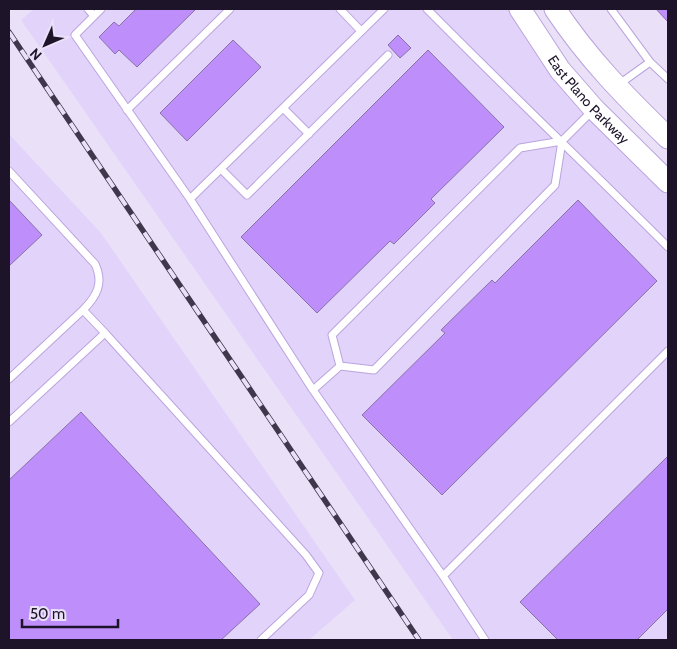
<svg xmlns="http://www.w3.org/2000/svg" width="677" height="649" font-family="Cabin,sans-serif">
	<rect width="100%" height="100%" fill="#eae1f9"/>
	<path fill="#e2d3fb" d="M 34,9 L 510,9 L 618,143 L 668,193 L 668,640 L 453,640 L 21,20 Z
		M 9,134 L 101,233 L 355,600 L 309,640 L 9,640 Z"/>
	<path fill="#be8efa" stroke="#8972a9" d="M 136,9 L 196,9 L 137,67 L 119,50 L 115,54 L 99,37 L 114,22 L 119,26 Z
		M 656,9 L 668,9 L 668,22 Z
		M 398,35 L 411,48 L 400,58 L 388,45 Z
		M 233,40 L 261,67 L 187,141 L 160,113 Z
		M 428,50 L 504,127 L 431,199 L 435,203 L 394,244 L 390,241 L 317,313 L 241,237 Z
		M 9,200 L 42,235 L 9,266 Z
		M 578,200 L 657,281 L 442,495 L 362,415 L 445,333 L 441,330 L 492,280 L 495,283 Z
		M 81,412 L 260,604 L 221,640 L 9,640 L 9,480 Z
		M 668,456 L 668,609 L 637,640 L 558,640 L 520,602 Z"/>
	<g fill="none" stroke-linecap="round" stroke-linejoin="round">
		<g stroke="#bba4dd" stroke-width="9">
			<path id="service" d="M 88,9 L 94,16
				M 101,9 L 75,35 L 190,199
				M 340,9 L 361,31
				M 384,9 L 190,199 L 313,390 L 443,576
				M 427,9 C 506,89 588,167 668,247
				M 611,9 L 650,62 L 668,79
				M 618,85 L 650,62
				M 283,108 L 309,134
				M 127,110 L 230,9
				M 221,169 L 247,195 L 388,55
				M 9,171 L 95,264 C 104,283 97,296 83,310 L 105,333
				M 340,366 L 374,370 L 555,185 L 562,141
				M 9,379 L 83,310
				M 313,390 L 340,366 L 332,335 L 520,148 L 562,141 L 592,111
				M 9,422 L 105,333 L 306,555 L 319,573 L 309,595 L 261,640
				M 485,640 L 443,576 L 668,351"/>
		</g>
		<g stroke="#bba4dd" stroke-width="23">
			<g id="primary">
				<path id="s1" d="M 520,9 L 560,70 L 594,109 L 668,182"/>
				<path d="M 555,9 C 589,60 625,96 668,138"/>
			</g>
		</g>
		<use href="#service" stroke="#fff" stroke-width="7"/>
		<use href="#primary" stroke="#fff" stroke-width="21"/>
		<g stroke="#40374c" stroke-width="5.5">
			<path id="rail" d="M 9,32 L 419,640"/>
		</g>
		<use href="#rail" stroke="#eae1f9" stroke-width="4" stroke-dasharray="11" stroke-linecap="butt"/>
	</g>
	<g text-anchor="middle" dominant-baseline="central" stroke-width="4" stroke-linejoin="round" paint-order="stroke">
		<g font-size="14" fill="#1d1429" stroke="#eae1f9">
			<text stroke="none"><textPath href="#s1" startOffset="114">East Plano Parkway</textPath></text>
		</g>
	</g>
	<rect width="677" height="649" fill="none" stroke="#1d1429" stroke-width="20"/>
	<g transform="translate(45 45) rotate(225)" stroke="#eae1f9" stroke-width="4" paint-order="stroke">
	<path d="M0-4L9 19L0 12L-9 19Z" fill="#1d1429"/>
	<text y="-8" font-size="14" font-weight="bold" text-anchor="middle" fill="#1d1429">N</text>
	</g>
	<path d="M22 619v8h96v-8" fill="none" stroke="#1d1429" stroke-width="2.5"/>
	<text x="30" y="619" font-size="15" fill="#1d1429" stroke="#eae1f9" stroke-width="4" paint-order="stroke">50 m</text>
</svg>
